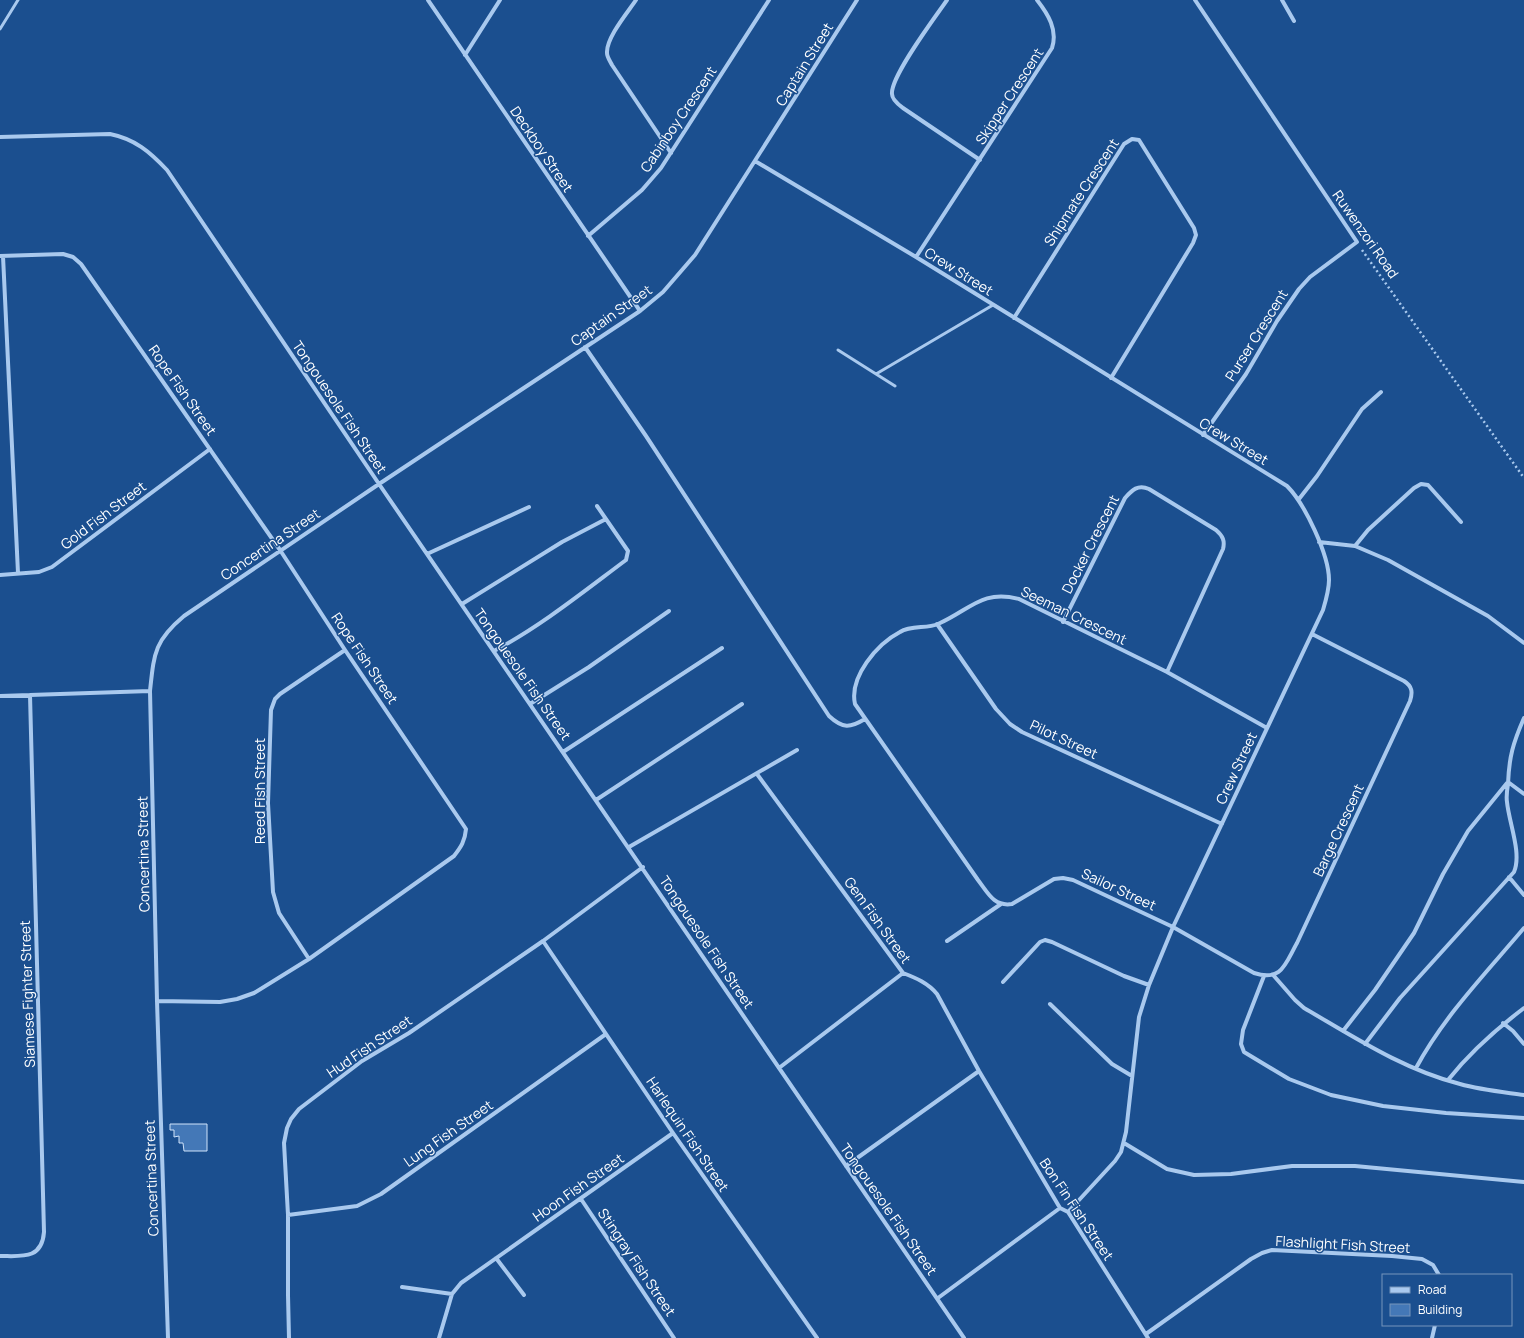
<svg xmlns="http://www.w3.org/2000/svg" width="1524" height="1338" font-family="Manrope,sans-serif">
	<rect width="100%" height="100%" fill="#1b4f8f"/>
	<path fill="#4478b7" stroke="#cfe3fa" d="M 170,1124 L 207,1124 L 207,1151 L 184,1151 L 183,1143 L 179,1143 L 179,1136 L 174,1137 L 174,1130 L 170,1130 Z"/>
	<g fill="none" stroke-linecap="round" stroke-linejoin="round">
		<path stroke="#a9c9ee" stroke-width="2.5" stroke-dasharray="2 3" stroke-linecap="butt" d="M 1362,250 L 1524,478"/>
		<path stroke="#a9c9ee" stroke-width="3" d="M 0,29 L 18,0
			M 838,350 L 876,374 L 993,305
			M 876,374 L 895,386"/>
		<path stroke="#a9c9ee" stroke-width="4" d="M 428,0 L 640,311
			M 636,0 C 628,12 606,38 607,53 C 607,57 610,61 612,65 L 671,153
			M 947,0 C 936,16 890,77 892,94 C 892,100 899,105 903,108 L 980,160
			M 1195,0 L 1357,242 L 1310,277 L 1299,289 L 1277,321 L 1246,374 L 1203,435
			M 1282,0 L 1294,21
			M 465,55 L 500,0
			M 0,137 L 110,134 C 135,139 150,152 167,170 L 379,484 L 964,1338
			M 755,161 L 916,257 L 1287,486 C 1305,504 1329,555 1329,580 C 1329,590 1326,600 1323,610 L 1173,927 L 1149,985 L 1139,1017 L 1126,1132 L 1121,1152 L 1115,1161 L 1068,1212
			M 588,236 L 642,190 L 661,168 L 769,0
			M 0,256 L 63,254 L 73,257 L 81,264 L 280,550 L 345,650 L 466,829 C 465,841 461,847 454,856 L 309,959 L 254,993 L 237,999 L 220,1002 L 157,1001
			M 3,256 L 18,573
			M 916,257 L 1052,48 C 1058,30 1048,14 1037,0
			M 1014,318 L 1124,144 L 1132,139 L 1139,140 L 1194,228 L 1196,235 L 1193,243 L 1111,378
			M 585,347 L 646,436 L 829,716 C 843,729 850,728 865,719
			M 1299,499 L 1317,476 L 1362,409 L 1381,392
			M 1319,542 L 1355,546 L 1388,560 L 1488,616 L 1524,643
			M 1355,546 L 1368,530 L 1414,488 L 1421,484 L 1428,485 L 1461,522
			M 427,554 L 529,507
			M 0,575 L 39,572 L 52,567 L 210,449
			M 462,604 L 562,542 L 606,519
			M 1063,622 L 1125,498 C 1132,490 1138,484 1149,489 L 1216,530 C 1223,536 1225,541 1223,549 L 1167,672
			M 937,624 L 996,709 L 1010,724 L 1022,732 L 1222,824
			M 494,651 C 541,626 583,592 626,560 L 628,551 L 597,506
			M 0,696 L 150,691
			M 530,704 L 589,667 L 669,611
			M 1267,728 L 1167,672 L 1019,599 C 982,589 970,610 938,624 C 927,629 911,625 900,632 C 877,644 849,677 855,704 L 978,880 C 988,893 994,907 1012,904 L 1054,879 L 1063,878 L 1073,880 L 1173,927 L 1254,973 C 1282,982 1285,964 1297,943 L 1410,701 C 1413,692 1412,686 1404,681 L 1312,634
			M 563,752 L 722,648
			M 757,774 L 903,973 L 779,1068
			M 1508,782 L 1524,794
			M 596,800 L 742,704
			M 629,847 L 797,750
			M 1509,877 L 1524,895
			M 543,941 L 673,1133 L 817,1338
			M 947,941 L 1001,904
			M 309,959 L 279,913 L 273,892 L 268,803 L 271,710 L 275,699 L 280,694 L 345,650
			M 903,973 C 916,978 928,983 937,994 L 979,1071 L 1060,1208 L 1068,1212 L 1148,1338
			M 1264,976 L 1243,1030 L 1241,1044 L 1244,1052 L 1289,1079 L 1331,1095 L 1383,1106 L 1446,1113 L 1524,1118
			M 1274,976 L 1295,1000 L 1304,1008 C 1354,1037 1404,1070 1460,1084 C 1481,1090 1503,1092 1524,1095
			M 1003,982 L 1040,942 L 1045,940 L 1052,942 L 1124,976 L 1149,985
			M 1050,1004 L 1112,1064 L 1132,1076
			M 1503,1023 L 1513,1031 L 1524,1044
			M 1343,1031 L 1375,990 L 1414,933 L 1443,874 L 1468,831 L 1507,783
			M 1365,1044 L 1400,998 L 1514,872 C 1522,853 1509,823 1507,802 C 1506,796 1507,790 1508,784 C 1509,757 1513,743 1524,718
			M 1416,1068 C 1444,1016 1486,973 1524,928
			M 1448,1080 C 1471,1051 1495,1030 1524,1008
			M 1124,1143 L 1167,1169 L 1194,1175 L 1231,1174 L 1292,1166 L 1355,1166 L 1524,1182
			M 846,1166 L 979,1071
			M 581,1199 L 674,1338
			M 288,1215 L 357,1206 L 381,1194 L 606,1034
			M 0,1256 C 21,1256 42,1260 44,1232 L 30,695
			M 496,1258 L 524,1295
			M 402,1287 L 452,1294
			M 938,1298 L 1060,1208
			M 1146,1334 L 1251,1259 L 1262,1253 L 1272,1250 L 1392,1256 L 1422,1259 L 1433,1265 L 1439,1275
			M 168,1338 L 157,1001 L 150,691 C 154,654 154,641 184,616 L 379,484 L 640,311 L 663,292 L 695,255 L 857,0
			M 289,1338 L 288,1295 L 288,1215 L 284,1143 L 287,1128 L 291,1119 L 299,1109 L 362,1061 L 409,1033 L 543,941 L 643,867
			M 439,1338 L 452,1294 L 461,1283 L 673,1133
			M 1432,1338 L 1435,1325"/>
	</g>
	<g text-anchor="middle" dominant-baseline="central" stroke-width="3" stroke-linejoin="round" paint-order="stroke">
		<g font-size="14" fill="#fff" stroke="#1b4f8f">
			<text transform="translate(804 64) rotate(-58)">Captain Street</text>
			<text transform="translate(1009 96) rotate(-57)">Skipper Crescent</text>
			<text transform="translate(678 119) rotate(-56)">Cabinboy Crescent</text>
			<text transform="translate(542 149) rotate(56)">Deckboy Street</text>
			<text transform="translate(1081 192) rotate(-57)">Shipmate Crescent</text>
			<text transform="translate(1366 234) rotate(55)">Ruwenzori Road</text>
			<text transform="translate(959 271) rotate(32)">Crew Street</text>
			<text transform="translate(611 315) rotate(-35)">Captain Street</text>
			<text transform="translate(1256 335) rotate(-58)">Purser Crescent</text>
			<text transform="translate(183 390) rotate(55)">Rope Fish Street</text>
			<text transform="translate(340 407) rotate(56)">Tongouesole Fish Street</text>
			<text transform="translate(1234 441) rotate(31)">Crew Street</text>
			<text transform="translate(103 515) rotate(-37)">Gold Fish Street</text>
			<text transform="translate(270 544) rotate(-34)">Concertina Street</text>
			<text transform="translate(1090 544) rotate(-63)">Docker Crescent</text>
			<text transform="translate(1074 615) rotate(26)">Seeman Crescent</text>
			<text transform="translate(365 658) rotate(56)">Rope Fish Street</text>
			<text transform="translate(523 674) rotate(55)">Tongouesole Fish Street</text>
			<text transform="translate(1064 739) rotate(25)">Pilot Street</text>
			<text transform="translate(1236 768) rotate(-65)">Crew Street</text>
			<text transform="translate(259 791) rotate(-90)">Reed Fish Street</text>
			<text transform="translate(1338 830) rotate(-65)">Barge Crescent</text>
			<text transform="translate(143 854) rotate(-91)">Concertina Street</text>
			<text transform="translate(1119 889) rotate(25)">Sailor Street</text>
			<text transform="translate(878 920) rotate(54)">Gem Fish Street</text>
			<text transform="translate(707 942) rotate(56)">Tongouesole Fish Street</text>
			<text transform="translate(27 994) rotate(-92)">Siamese Fighter Street</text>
			<text transform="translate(369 1046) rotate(-34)">Hud Fish Street</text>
			<text transform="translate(448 1133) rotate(-35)">Lung Fish Street</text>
			<text transform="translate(688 1134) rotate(56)">Harlequin Fish Street</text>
			<text transform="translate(151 1178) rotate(-92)">Concertina Street</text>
			<text transform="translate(578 1187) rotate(-35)">Hoon Fish Street</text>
			<text transform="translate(889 1209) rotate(55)">Tongouesole Fish Street</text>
			<text transform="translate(1077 1209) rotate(56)">Bon Fin Fish Street</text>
			<text transform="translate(1343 1244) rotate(3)">Flashlight Fish Street</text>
			<text transform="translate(637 1262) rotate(56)">Stingray Fish Street</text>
		</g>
	</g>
	<rect x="1382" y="1274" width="130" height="52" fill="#1b4f8f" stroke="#7695bc"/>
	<rect x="1390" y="1287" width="20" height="6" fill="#a9c9ee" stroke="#7695bc"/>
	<text x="1418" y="1294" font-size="12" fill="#ffffff">Road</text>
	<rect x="1390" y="1304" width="20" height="12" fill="#4478b7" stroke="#7695bc"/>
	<text x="1418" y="1314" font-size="12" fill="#ffffff">Building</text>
</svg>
